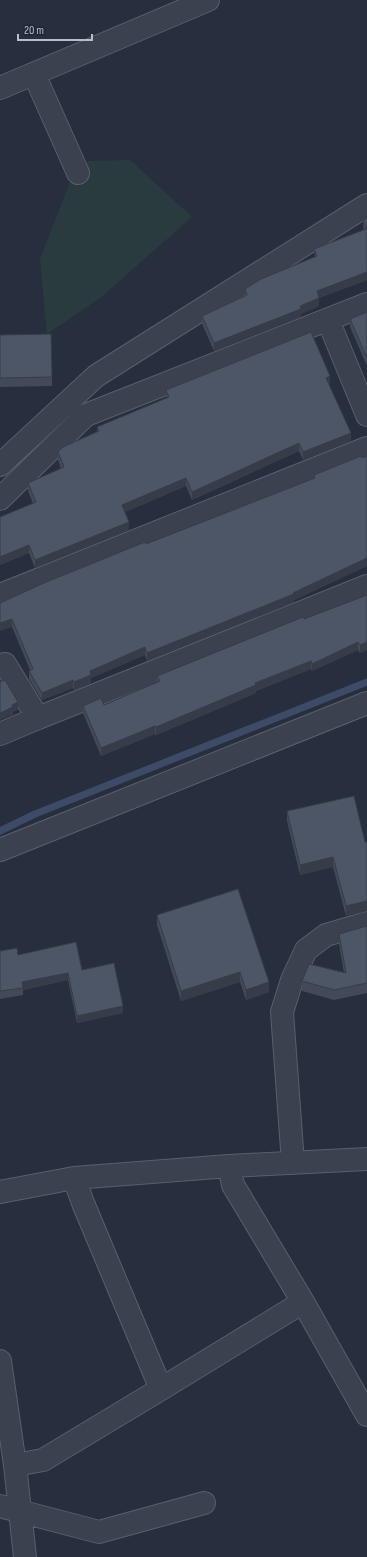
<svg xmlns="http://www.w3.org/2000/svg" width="367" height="1557" font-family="'Sofia Sans Condensed',sans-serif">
	<rect width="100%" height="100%" fill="#272f3e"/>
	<path fill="#293b3f" d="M 130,160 L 192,217 L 100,298 L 47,334 L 40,259 L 70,182 L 88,161 Z"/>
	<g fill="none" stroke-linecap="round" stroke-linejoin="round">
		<path stroke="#3e4b66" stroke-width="7" d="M 0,831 L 35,814 L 367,682"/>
		<g stroke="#595f6c" stroke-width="24">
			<path id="minor" d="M 34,74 L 78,173
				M 0,88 L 208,0
				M 328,320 L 367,415
				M 0,465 L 96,376 L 367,205
				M 0,499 L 86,415 L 367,304
				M 0,595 L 367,448
				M 5,664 L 38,718 L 367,586
				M 0,734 L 38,718
				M 0,850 L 367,703
				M 293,1163 L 282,1012 L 292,980 L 306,950 L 326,935 L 367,923
				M 0,1192 L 74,1178 L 229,1166 L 367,1159
				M 303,1302 L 367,1415
				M 0,1361 L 15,1465 L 25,1557
				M 161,1389 L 303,1302 L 233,1185 L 229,1166
				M 15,1465 L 43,1460 L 161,1389 L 83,1203 L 74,1178
				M 0,1506 L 99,1532 L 204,1503"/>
		</g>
		<use href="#minor" stroke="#3b414e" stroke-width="22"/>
	</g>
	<path fill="#424a59" d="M 367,218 L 367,280 L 319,298 L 319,306 L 301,314 L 301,317 L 214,351 L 202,324 L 202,316 L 245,296 L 245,289 L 315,257 L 314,249 L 364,230 L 363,228 L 363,220 Z
		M 367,312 L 367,366 L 350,327 L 350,319 Z
		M 0,335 L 52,377 L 52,386 L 0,387 Z
		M 330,384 L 329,385 L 351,441 L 303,460 L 299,451 L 192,500 L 186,486 L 125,512 L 129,530 L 35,568 L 29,553 L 0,565 L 0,517 L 33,504 L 28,491 L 28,483 L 61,469 L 58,460 L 58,452 L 97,432 L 97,427 L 167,398 L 166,390 Z
		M 367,456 L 367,566 L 294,600 L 294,602 L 147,661 L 145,655 L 91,678 L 91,683 L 74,690 L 73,688 L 42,700 L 29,679 L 29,671 L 30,670 L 12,627 L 0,603 L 146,544 L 314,478 L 314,475 Z
		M 367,595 L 367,650 L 360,653 L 358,650 L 312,671 L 311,669 L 256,691 L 256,693 L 156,735 L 155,734 L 101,756 L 83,713 L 83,706 L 104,705 L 157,682 L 157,676 L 304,619 Z
		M 287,811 L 365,842 L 367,842 L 367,911 L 346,916 L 333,867 L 300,875 L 287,821 Z
		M 157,915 L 269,992 L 246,1000 L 240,982 L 181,1001 L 157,925 Z
		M 367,926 L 367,993 L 334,1000 L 302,991 L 302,981 L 344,973 L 339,944 L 339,934 Z
		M 0,951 L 82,970 L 123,1013 L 77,1023 L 68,980 L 23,990 L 23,995 L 0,999 Z"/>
	<path fill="#363c48" d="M 367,272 L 367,280 L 317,299 L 317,291 Z
		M 319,298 L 319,306 L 301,314 L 301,317 L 214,351 L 214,343 Z
		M 330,376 L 330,384 L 326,386 L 326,378 Z
		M 351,433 L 351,441 L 303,460 L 303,452 Z
		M 299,443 L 299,451 L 192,500 L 192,492 Z
		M 186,478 L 186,486 L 122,513 L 122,505 Z
		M 129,522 L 129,530 L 35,568 L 35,560 Z
		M 29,545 L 29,553 L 0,565 L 0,557 Z
		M 367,558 L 367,566 L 294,600 L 294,602 L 147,661 L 147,653 L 293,593 Z
		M 12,619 L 12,627 L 0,631 L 0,623 Z
		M 358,642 L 358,650 L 312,671 L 312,664 Z
		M 367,642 L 367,650 L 360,653 L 360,645 Z
		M 145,647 L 145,655 L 91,678 L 91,683 L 74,690 L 74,682 L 90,671 Z
		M 311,661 L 311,669 L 256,691 L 256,693 L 156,735 L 156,727 L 255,683 Z
		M 73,680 L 73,688 L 42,700 L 42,693 Z
		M 18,702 L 18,710 L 13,712 L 13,715 L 0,720 L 0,713 L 12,705 Z
		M 155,726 L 155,734 L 101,756 L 101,748 Z
		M 333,857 L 333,867 L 300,875 L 300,865 Z
		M 367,901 L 367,911 L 346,916 L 346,906 Z
		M 240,972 L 240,982 L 181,1001 L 181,991 Z
		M 68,973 L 68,980 L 23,990 L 22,982 Z
		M 269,982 L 269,992 L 246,1000 L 246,990 Z
		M 123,1006 L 123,1013 L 77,1023 L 77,1016 Z"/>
	<path fill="#4d5667" stroke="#363c48" d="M 367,218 L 367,272 L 317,291 L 319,298 L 300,306 L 301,309 L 214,343 L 202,316 L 247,295 L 245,289 L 261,279 L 317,256 L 314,249 L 366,229 L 363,220 Z
		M 367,312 L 367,358 L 350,319 Z
		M 311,332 L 330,376 L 326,378 L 351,433 L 303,452 L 299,443 L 192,492 L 186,478 L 122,505 L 129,522 L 35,560 L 29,545 L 0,557 L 0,517 L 36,502 L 28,483 L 64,467 L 58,452 L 63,447 L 99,431 L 97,427 L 169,397 L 166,390 Z
		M 51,334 L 52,377 L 0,378 L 0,335 Z
		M 361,456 L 362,458 L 367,456 L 367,558 L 293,593 L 294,594 L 147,653 L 145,647 L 90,671 L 91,675 L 74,682 L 73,680 L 42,693 L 29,671 L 33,669 L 12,619 L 0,623 L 0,603 L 44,583 L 145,542 L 146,544 L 315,478 L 314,475 Z
		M 367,595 L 367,642 L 360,645 L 358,642 L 312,664 L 311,661 L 255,683 L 256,685 L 156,727 L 155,726 L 101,748 L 83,706 L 101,698 L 104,705 L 160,681 L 157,676 L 303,617 L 304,619 Z
		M 5,680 L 18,702 L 12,705 L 13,707 L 0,713 L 0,682 Z
		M 354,796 L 365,842 L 367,842 L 367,901 L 346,906 L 333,857 L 300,865 L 287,811 Z
		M 238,889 L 269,982 L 246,990 L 240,972 L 181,991 L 157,915 Z
		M 367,926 L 367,983 L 334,990 L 302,981 L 309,964 L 346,973 L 339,934 Z
		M 76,942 L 82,970 L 114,963 L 123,1006 L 77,1016 L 68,973 L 22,982 L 23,988 L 0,991 L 0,951 L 17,948 L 18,955 Z"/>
	<path d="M18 34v6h74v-6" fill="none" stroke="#b7bdc9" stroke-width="2"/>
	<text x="24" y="34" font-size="12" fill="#b7bdc9" stroke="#202634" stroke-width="3" paint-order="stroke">20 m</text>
</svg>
